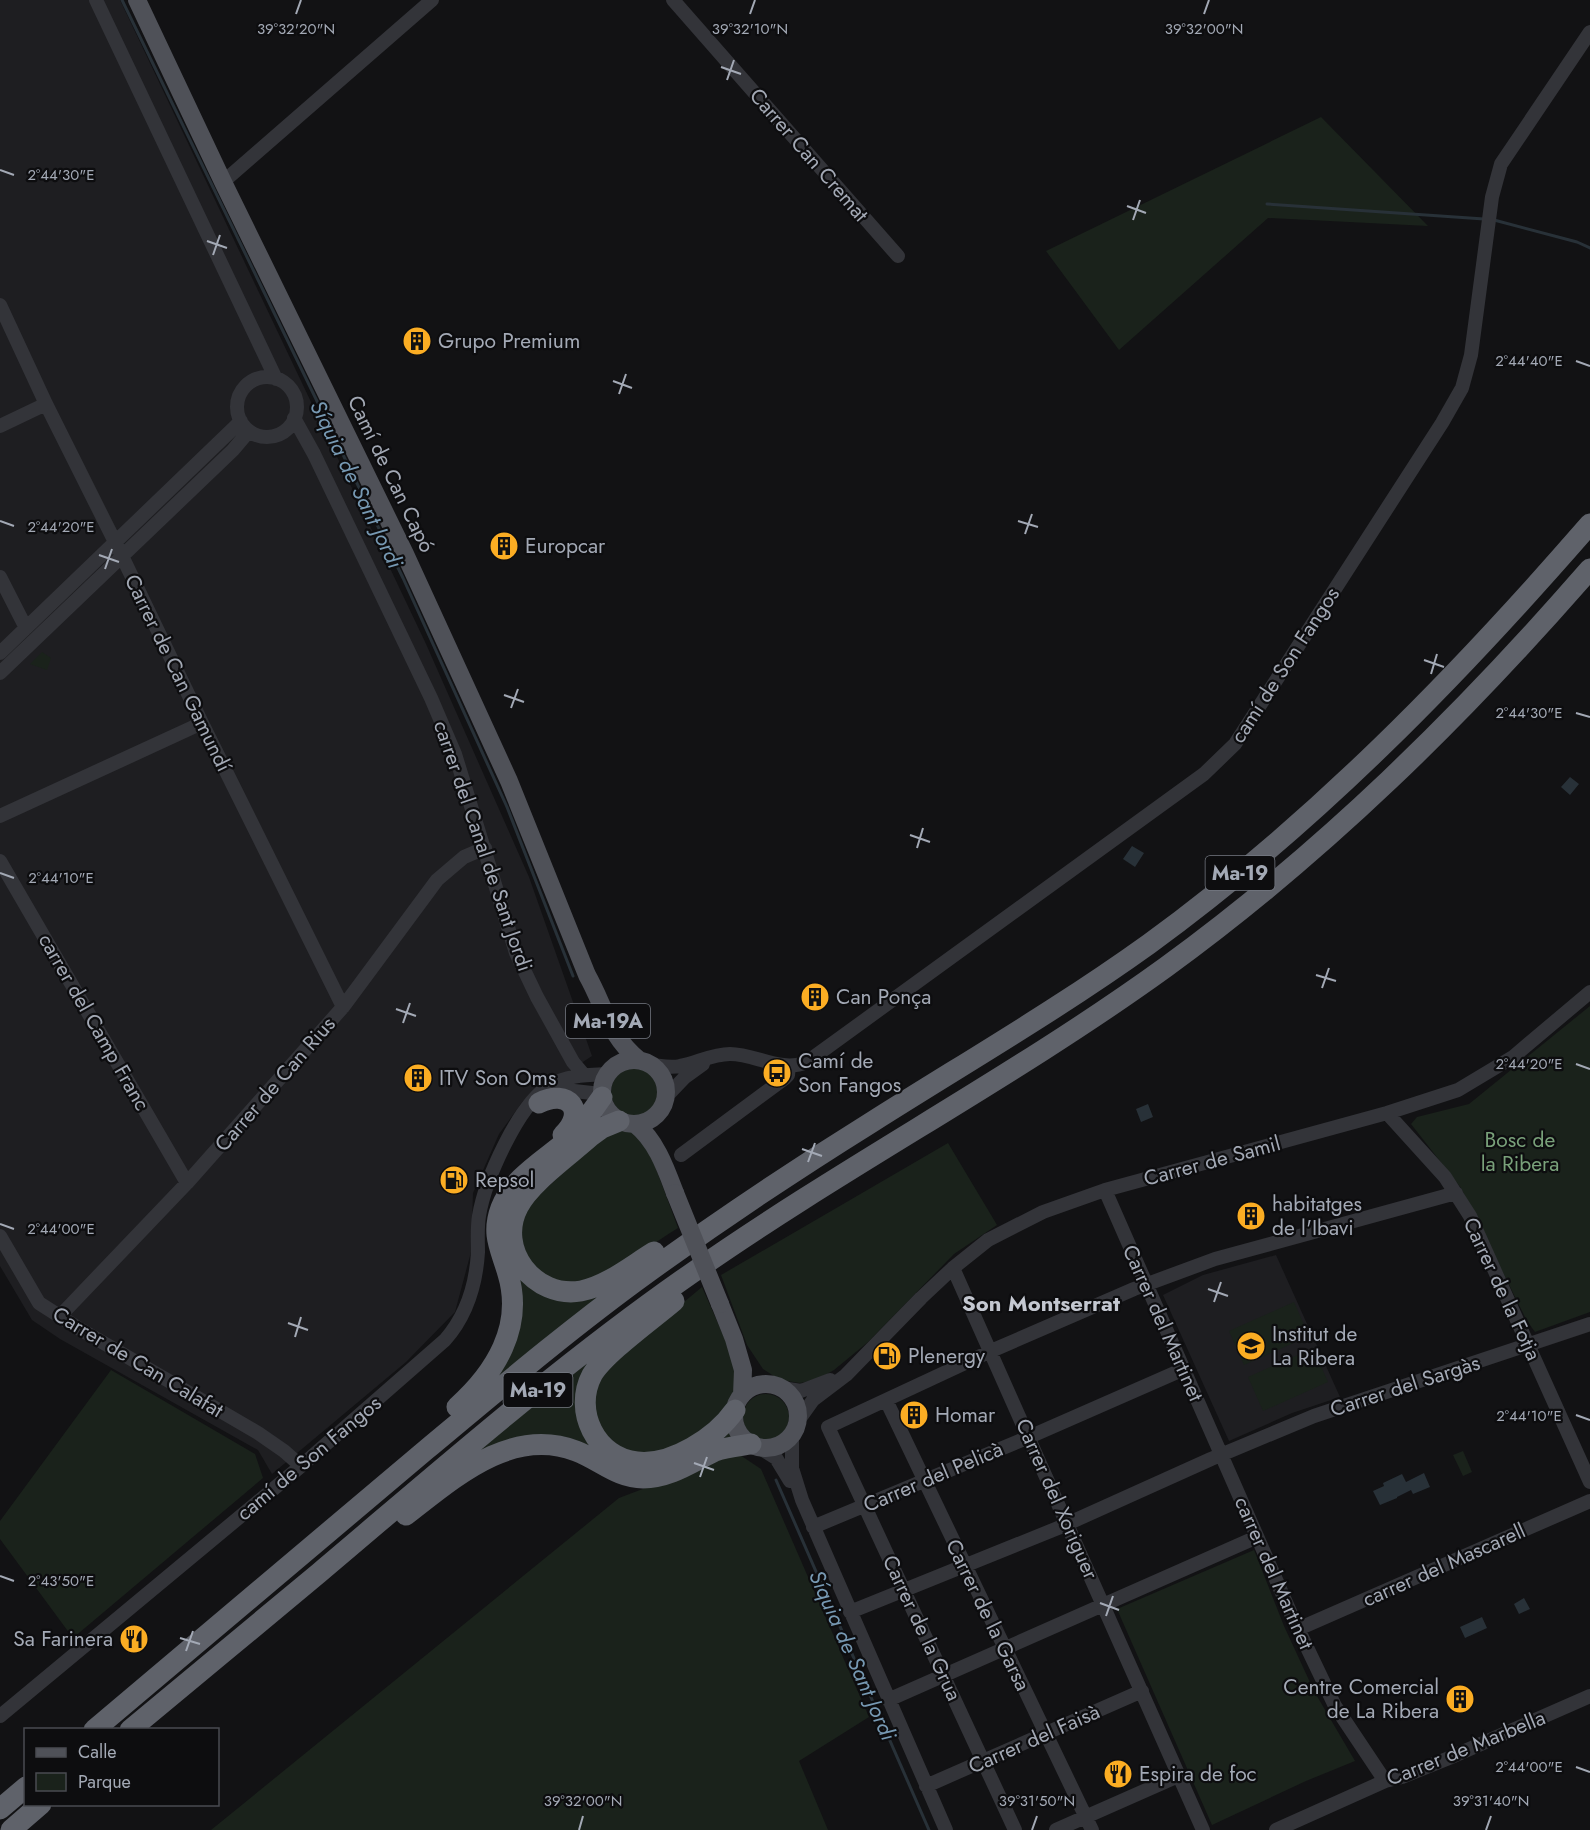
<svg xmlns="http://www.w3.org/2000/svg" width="1590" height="1830" font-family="Jost,sans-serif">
	<rect width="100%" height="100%" fill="#121214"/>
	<path fill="#1e1e21" d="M 0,0 L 120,0 L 426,644 L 529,877 L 592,1056 L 523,1101 L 499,1134 L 473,1193 L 471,1252 L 455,1312 L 406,1362 L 272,1474 L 258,1450 L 60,1339 L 32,1320 L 0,1266 Z
		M 1276,1255 L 1340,1397 L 1292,1413 L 1229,1441 L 1163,1295 L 1203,1275 Z"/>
	<path fill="#1a221b" d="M 1321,117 L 1428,226 L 1268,218 L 1119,350 L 1046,251 Z
		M 42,652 L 51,658 L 47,670 L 30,664 Z
		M 1590,1006 L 1590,1312 L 1535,1332 L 1527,1321 L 1461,1188 L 1411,1124 L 1417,1117 L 1469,1104 Z
		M611 1092a24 24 0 1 1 48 0a24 24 0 1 1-48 0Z
		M 626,1128 L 633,1130 L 647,1144 L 678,1228 C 655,1242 589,1291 563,1283 C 553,1281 543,1273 534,1269 L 519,1236 L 526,1207 L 603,1136 Z
		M 948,1143 L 997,1225 L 954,1254 L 868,1342 L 834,1370 L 816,1380 L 800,1383 L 780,1380 L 763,1369 L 747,1345 L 721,1275 Z
		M 507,1222 L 553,1295 L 636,1269 L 508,1370 L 485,1386 L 500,1366 Z
		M 702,1287 L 735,1362 L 734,1393 L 728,1406 L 710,1428 L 662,1453 L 631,1454 L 600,1432 L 592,1401 L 606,1367 Z
		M 1294,1302 L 1309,1336 L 1244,1365 L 1229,1331 Z
		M 620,1337 L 621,1340 C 609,1349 596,1359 588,1372 C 563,1414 595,1468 644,1468 C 661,1468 676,1459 692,1452 C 705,1445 721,1438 729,1426 L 735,1440 C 704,1443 681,1470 650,1471 C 624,1473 607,1459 586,1448 C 524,1415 473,1461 425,1495 L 424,1493 Z
		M 1313,1348 L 1328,1382 L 1263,1411 L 1248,1377 Z
		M 111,1370 L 255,1454 L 263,1478 L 73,1638 L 0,1539 L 0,1521 Z
		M743 1417a23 23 0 1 1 46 0a23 23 0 1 1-46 0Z
		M 1463,1451 L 1472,1472 L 1463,1476 L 1453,1455 Z
		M 737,1453 L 761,1469 L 869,1717 L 799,1761 L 828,1830 L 211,1830 L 619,1498 Z
		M 1254,1550 L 1284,1626 L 1314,1691 L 1355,1761 L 1306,1781 L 1212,1825 L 1117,1609 Z"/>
	<path fill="#283138" d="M 1570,777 L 1579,784 L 1570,795 L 1561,787 Z
		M 1132,846 L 1144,853 L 1135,867 L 1123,859 Z
		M 1148,1104 L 1153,1117 L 1141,1122 L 1136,1109 Z
		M 1424,1473 L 1430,1487 L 1413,1494 L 1411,1490 L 1397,1497 L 1397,1498 L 1380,1505 L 1373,1491 L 1384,1486 L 1383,1483 L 1402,1474 L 1406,1482 Z
		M 1524,1598 L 1530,1609 L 1519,1614 L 1514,1604 Z
		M 1482,1617 L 1487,1628 L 1465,1638 L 1460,1627 Z"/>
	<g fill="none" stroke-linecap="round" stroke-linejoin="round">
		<path stroke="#283138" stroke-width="3" d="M 122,0 L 403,578 L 507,807 L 573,976
			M 1267,204 L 1484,219
			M 1494,220 L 1577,242 L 1590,248
			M 776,1480 L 929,1830"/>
		<path stroke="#333439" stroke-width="14" d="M 96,0 L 276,379
			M 673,0 L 898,256
			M 223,182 L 432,0
			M 0,305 L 46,404 L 122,556 L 202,723 L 343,1007
			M237 407a30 30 0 1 1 60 0a30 30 0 1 1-60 0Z
			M 294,418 L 314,454 L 431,698 L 455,754 L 516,953 L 537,997 L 573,1062 L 584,1075
			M 0,426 L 46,404
			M 0,577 L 26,628
			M 0,653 L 241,421
			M 0,673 L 233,450 L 249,431
			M 0,816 L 202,723
			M 0,861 L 187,1183
			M 652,1065 C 662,1066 671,1068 680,1066 C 697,1063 712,1054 730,1054 C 756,1054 781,1073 807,1062 L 1204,774 L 1235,744 L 1442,423 L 1462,388 L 1471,355 L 1492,197 L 1501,164 L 1590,32
			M 552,1093 L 565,1090 L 601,1094
			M 665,1098 L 685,1077 L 703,1064
			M 1387,1113 L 1445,1177 L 1470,1216 L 1590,1482
			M 681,1155 L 785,1078 L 788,1075 L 789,1066
			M 1105,1190 L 1292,1616 L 1335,1706 L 1385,1781
			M 0,1236 L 39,1303 L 78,1328 L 258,1433 L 284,1451 L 301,1466
			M 953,1268 L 1203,1830
			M 59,1317 L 187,1183 L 343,1007 L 437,880 L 464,857 L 485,848
			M 782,1388 L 801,1391 L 830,1380
			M 886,1400 L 1092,1830
			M 798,1421 L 813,1400 L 846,1375 L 921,1298 L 953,1268 L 988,1240 L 1043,1212 L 1105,1190 L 1387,1113 L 1458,1090 L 1513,1057 L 1590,992
			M 792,1435 L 792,1468 L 802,1500 L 946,1830
			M 760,1448 L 776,1458 L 790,1481
			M 813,1527 L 1029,1437 L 1184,1369
			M 850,1612 L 1058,1528 L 1211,1459 L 1314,1416 L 1590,1324
			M 1298,1629 L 1590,1501
			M 888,1700 L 1257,1537
			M 0,1716 L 301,1466 L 445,1340 C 467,1315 476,1285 478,1252 C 478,1240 477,1228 479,1216 C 485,1180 518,1105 549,1086 C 567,1075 587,1075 607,1074
			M 926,1786 L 1142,1691
			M 1015,1830 L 828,1427 L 991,1351 L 1134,1289 L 1215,1259 L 1456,1193
			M 1056,1830 L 1178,1776
			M 1276,1830 L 1385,1781 L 1402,1777 L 1449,1758 L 1590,1696"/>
		<path stroke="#4f5158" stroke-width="18" d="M 137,0 L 223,182 L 405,554 L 509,781 L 587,975 C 605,1007 609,1036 639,1060
			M602 1092a32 32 0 1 1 64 0a32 32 0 1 1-64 0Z
			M 635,1124 C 656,1140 666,1169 675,1193
			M 720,1304 L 734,1339 L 743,1370 L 742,1395
			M734 1416a32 32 0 1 1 64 0a32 32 0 1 1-64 0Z"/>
		<path stroke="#5f626a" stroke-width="21" d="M 539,1103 C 568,1088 588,1111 563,1135
			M 619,1121 L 602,1128 L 591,1136 C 570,1155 530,1183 518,1207 C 496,1249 534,1299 581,1291 C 607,1286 631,1266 654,1252
			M 674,1301 C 653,1319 604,1354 592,1375 C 573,1411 596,1458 637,1462 C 672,1466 716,1437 735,1410
			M 457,1407 C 495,1373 524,1327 508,1274 C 501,1249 491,1235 501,1208 C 513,1176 547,1159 571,1137 C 583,1125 592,1111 602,1097
			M 406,1515 C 454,1478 511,1426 576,1451 C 600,1460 617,1478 643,1478 C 670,1478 692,1462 715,1451 C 727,1447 739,1446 751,1444
			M 94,1730 C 205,1636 316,1542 427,1449 C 499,1389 571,1328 647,1273 C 720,1220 795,1170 872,1122 C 965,1063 1060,1008 1149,944 C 1314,824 1456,678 1590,524
			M 130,1730 C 193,1677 256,1626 319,1573 C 441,1470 561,1364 692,1273 C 846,1165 1014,1077 1166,967 C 1324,852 1462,716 1590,569
			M 0,1809 L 26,1787
			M 11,1830 L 41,1804"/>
		<path stroke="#4f5158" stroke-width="18" d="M 675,1193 L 720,1304"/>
	</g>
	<path fill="none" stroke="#a3a9b5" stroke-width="2" d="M 296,14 L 301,0M 750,14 L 755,0M 1204,14 L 1209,0M 721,67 L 741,74M 727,80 L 734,60M 0,170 L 14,175M 1127,206 L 1146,213M 1133,220 L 1140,200M 207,241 L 227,248M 213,255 L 220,235M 1576,361 L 1590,366M 613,381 L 632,388M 619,394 L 626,374M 0,521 L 14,526M 1018,521 L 1038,527M 1025,534 L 1032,514M 99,555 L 119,562M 105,569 L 112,549M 1424,660 L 1444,667M 1431,674 L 1437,654M 504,695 L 524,702M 511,708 L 518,689M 1576,713 L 1590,717M 910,835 L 930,842M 917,848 L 923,828M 0,873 L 14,878M 1316,975 L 1336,981M 1322,988 L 1329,968M 396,1009 L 416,1016M 403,1023 L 410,1003M 1576,1064 L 1590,1069M 802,1149 L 822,1156M 808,1162 L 815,1143M 0,1224 L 14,1229M 1208,1289 L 1228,1296M 1214,1302 L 1221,1282M 288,1323 L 308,1330M 295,1337 L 301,1317M 1576,1415 L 1590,1420M 694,1463 L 714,1470M 700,1477 L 707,1457M 0,1576 L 14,1581M 1100,1603 L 1119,1610M 1106,1616 L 1113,1596M 180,1638 L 200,1644M 186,1651 L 193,1631M 1576,1767 L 1590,1772M 579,1830 L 583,1816M 1032,1830 L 1037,1816M 1486,1830 L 1491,1816"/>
	<defs>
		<g id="building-disc" transform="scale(1.5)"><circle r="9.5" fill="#fbad23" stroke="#0d0d0f"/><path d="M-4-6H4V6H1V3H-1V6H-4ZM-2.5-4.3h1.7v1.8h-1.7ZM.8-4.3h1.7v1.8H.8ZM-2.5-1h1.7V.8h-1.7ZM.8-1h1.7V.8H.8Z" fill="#111"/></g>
		<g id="bus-disc" transform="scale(1.5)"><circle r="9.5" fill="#fbad23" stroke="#0d0d0f"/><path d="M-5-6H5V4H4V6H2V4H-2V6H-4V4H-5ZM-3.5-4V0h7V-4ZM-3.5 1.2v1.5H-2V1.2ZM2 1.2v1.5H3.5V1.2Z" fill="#111"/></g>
		<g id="fuel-disc" transform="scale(1.5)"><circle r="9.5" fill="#fbad23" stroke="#0d0d0f"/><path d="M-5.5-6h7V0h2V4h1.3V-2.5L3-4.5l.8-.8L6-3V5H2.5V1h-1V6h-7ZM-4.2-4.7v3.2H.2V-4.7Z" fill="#111"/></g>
		<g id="school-disc" transform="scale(1.5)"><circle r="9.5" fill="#fbad23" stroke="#0d0d0f"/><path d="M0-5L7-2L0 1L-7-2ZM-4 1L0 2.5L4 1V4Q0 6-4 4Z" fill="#111"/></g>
		<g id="restaurant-disc" transform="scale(1.5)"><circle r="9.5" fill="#fbad23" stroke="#0d0d0f"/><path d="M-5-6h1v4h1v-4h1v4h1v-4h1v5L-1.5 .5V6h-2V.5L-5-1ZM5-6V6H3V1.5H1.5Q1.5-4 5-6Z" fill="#111"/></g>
	</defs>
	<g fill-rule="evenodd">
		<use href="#building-disc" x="417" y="341"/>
		<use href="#building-disc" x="504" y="546"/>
		<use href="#building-disc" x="815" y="997"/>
		<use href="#bus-disc" x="777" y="1073"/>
		<use href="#building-disc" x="418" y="1078"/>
		<use href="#fuel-disc" x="454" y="1180"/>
		<use href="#building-disc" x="1251" y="1216"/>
		<use href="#school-disc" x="1251" y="1346"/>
		<use href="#fuel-disc" x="887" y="1356"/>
		<use href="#building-disc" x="914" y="1415"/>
		<use href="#restaurant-disc" x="134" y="1639"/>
		<use href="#building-disc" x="1460" y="1699"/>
		<use href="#restaurant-disc" x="1118" y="1774"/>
	</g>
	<g text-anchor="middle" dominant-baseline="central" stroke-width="4.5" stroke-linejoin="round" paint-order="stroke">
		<g fill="#0d0d0f" stroke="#767a83" stroke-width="1.5">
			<rect x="1205.5" y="856" width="69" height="34" rx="4.5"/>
			<rect x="566" y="1004" width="84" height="34" rx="4.5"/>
			<rect x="503.5" y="1373" width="69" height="34" rx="4.5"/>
		</g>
		<g font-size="20" font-weight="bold" fill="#a3a9b5">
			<text x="1240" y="873">Ma-19</text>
			<text x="608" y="1021">Ma-19A</text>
			<text x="538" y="1390">Ma-19</text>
		</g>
		<g font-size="21" fill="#a3a9b5" stroke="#0d0d0f">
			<text transform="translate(809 155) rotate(49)">Carrer Can Cremat</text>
			<text transform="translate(391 474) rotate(64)">Camí de Can Capó</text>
			<text transform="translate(1285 665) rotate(-57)">camí de Son Fangos</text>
			<text transform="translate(178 673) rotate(64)">Carrer de Can Gamundí</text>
			<text transform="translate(483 846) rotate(71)">carrer del Canal de Sant Jordi</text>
			<text transform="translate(94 1022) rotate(60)">carrer del Camp Franc</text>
			<text transform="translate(275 1084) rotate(-49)">Carrer de Can Rius</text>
			<text transform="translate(1212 1161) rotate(-15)">Carrer de Samil</text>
			<text transform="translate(1502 1289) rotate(65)">Carrer de la Fotja</text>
			<text transform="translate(1163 1323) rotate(66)">Carrer del Martinet</text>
			<text transform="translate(138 1362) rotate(31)">Carrer de Can Calafat</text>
			<text transform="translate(1405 1386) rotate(-18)">Carrer del Sargàs</text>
			<text transform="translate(309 1458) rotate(-40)">camí de Son Fangos</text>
			<text transform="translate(933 1477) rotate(-23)">Carrer del Pelicà</text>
			<text transform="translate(1057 1499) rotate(66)">Carrer del Xoriguer</text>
			<text transform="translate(1444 1565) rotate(-24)">carrer del Mascarell</text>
			<text transform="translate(1274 1573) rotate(66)">carrer del Martinet</text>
			<text transform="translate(988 1615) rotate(64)">Carrer de la Garsa</text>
			<text transform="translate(922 1628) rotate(65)">Carrer de la Grua</text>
			<text transform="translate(1034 1739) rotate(-24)">Carrer del Faisà</text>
			<text transform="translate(1466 1748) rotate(-22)">Carrer de Marbella</text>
		</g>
		<g font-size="21" fill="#a3a9b5" stroke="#0d0d0f" text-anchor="start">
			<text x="438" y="341">Grupo Premium</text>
			<text x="525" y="546">Europcar</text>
			<text x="836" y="997">Can Ponça</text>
			<text x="798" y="1061">Camí de<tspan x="798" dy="24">Son Fangos</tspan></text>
			<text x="439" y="1078">ITV Son Oms</text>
			<text x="475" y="1180">Repsol</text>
			<text x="1272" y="1204">habitatges<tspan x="1272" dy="24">de l'Ibavi</tspan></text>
			<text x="1272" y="1334">Institut de<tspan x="1272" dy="24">La Ribera</tspan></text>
			<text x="908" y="1356">Plenergy</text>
			<text x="935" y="1415">Homar</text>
			<text x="113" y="1639" text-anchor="end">Sa Farinera</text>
			<text x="1439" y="1687" text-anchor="end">Centre Comercial<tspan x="1439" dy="24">de La Ribera</tspan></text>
			<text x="1139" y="1774">Espira de foc</text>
		</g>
		<g font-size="21" fill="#79a17a" stroke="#0d0d0f">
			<text x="1520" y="1140">Bosc de<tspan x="1520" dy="24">la Ribera</tspan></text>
		</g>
		<g font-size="22" font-style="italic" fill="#7799b3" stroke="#0d0d0f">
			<text transform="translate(357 484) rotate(64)">Síquia de Sant Jordi</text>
			<text transform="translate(853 1655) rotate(66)">Síquia de Sant Jordi</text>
		</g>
		<g font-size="22" font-weight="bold" fill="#c4c8d1" stroke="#0d0d0f">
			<text x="1041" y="1303">Son Montserrat</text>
		</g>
	</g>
	<g font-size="15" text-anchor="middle" fill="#a3a9b5" stroke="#0d0d0f" stroke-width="4.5" stroke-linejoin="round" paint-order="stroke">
		<text x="296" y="34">39°32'20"N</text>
		<text x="750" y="34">39°32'10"N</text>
		<text x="1204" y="34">39°32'00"N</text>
		<text x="61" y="180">2°44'30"E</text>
		<text x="1529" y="366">2°44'40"E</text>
		<text x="61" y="532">2°44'20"E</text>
		<text x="1529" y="718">2°44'30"E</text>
		<text x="61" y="883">2°44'10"E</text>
		<text x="1529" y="1069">2°44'20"E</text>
		<text x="61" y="1234">2°44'00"E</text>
		<text x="1529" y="1421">2°44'10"E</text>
		<text x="61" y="1586">2°43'50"E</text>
		<text x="1529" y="1772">2°44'00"E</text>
		<text x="583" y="1806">39°32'00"N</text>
		<text x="1037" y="1806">39°31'50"N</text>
		<text x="1491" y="1806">39°31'40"N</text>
	</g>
	<rect x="24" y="1728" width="195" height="78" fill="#0d0d0f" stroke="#494b51" stroke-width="1.5"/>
	<rect x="36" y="1748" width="30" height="9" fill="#4f5158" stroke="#494b51" stroke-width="1.5"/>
	<text x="78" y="1758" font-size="18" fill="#a3a9b5">Calle</text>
	<rect x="36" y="1773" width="30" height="18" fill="#1a221b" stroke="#494b51" stroke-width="1.5"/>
	<text x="78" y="1788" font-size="18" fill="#a3a9b5">Parque</text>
</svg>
